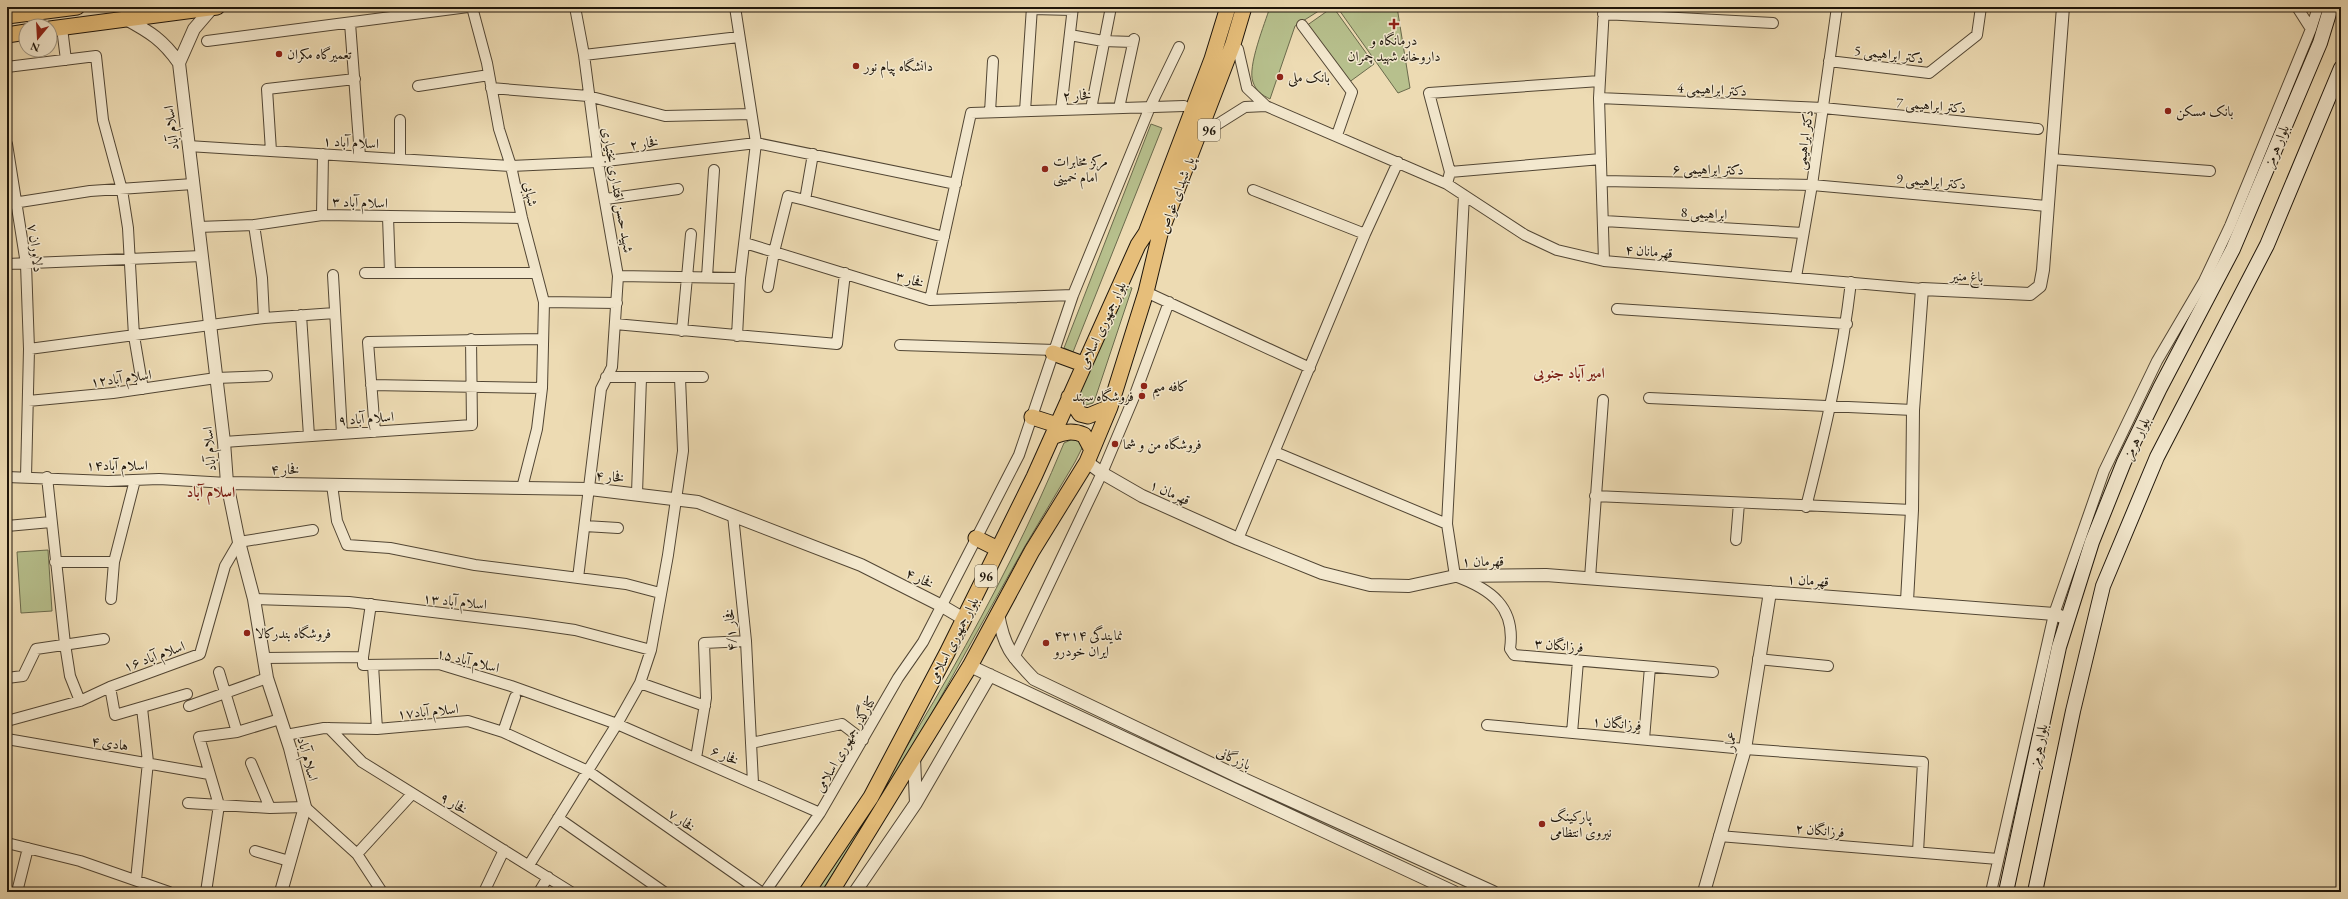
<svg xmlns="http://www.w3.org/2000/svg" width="2348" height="899" font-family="'EB Garamond',Amiri,serif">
	<rect width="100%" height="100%" fill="#eddbb3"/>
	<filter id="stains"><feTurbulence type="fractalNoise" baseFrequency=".005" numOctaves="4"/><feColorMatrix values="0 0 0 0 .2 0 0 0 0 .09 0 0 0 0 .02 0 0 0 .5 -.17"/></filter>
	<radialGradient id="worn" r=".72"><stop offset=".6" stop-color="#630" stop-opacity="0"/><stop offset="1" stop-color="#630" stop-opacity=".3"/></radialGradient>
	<path fill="#b7c08d" stroke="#6a6a4c" d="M 1270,7 L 1325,7 L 1295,26 L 1270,99 C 1262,95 1256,91 1253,82 C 1247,67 1265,23 1270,7 Z
		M 1333,7 L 1374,64 L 1348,83 L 1306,26 Z
		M 1337,7 L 1397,7 L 1410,88 L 1398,93 Z
		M 1151,124 L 1162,128 L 1073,352 L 1064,348 Z
		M 1128,287 L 1132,288 L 1095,399 L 1093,403 L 1086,405 L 1081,400 L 1080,391 Z
		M 1075,438 L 1081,441 L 1082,448 L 1075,462 L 1025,546 L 908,756 L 821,892 L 814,892 C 908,750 999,601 1064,443 Z
		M 48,550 L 52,611 L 21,613 L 17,552 Z"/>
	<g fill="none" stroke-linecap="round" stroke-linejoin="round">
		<g stroke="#524634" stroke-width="12">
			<path id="minor" d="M 472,7 L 487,63 L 499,129 L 511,166 L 522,218 L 544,302 L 542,388 L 537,429 L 522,488
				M 575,7 L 584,55 L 598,162 L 618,276 L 612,367 L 601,389 L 578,578
				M 735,7 L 756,143 L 740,278 L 737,336
				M 1604,7 L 1599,98 L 1604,261
				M 1032,9 L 1073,10
				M 1603,14 L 1773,23
				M 350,23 L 360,156
				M 1302,25 L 1352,92 L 1337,135
				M 62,28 L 66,60
				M 2311,29 L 2318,7
				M 1070,35 L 1103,41 L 1133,42
				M 207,41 L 468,7
				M 1238,49 L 1247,88 L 1266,106 L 1447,184 L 1525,235 L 1557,250 L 1604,261 L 1922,289
				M 584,55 L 739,37
				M 1829,61 L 1929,73 L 1977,35 L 1981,7
				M 7,67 L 96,56 L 103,120 L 122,190 L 128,228 L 134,336 L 143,389
				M 418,86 L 489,75
				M 491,88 L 588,96 L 665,116 L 751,114
				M 1599,98 L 1823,108 L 2038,129
				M 1119,108 L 1134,39
				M 1091,109 L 1111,7
				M 1061,110 L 1073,7
				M 1025,111 L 1032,7
				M 990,112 L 993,61
				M 1210,129 L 1245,107 L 1266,106
				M 7,144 L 26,264 L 29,349 L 26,477
				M 188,146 L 511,166 L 598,162 L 756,143 L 956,184
				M 271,151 L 267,89 L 355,79
				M 813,154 L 805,200 L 944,237
				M 400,159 L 400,120
				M 2051,159 L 2210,171
				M 1450,172 L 1601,159
				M 1603,181 L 1812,185 L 2047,206
				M 1447,184 L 1450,172 L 1429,93 L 1600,81
				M 1253,190 L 1365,234
				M 1464,195 L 1447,524 L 1455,576 C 1491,589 1516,607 1510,649 L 1514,655 L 1713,672
				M 606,199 L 678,189
				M 7,204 L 90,191 L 193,184
				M 322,215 L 323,154
				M 388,217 L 390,273
				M 1604,221 L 1803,233
				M 254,225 L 262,278 L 264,318
				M 198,227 L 254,225 L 322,215 L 522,218
				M 745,243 L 930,300 L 1073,295
				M 7,264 L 202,256
				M 365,273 L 536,273
				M 333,275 L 342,434
				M 618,276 L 740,278
				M 707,277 L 714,170
				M 1796,277 L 1812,185 L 1837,7
				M 768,287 L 774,252 L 788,196 L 805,200
				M 1146,292 L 1310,368
				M 930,300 L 971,113 L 1184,106
				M 544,302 L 617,303
				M 1617,309 L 1847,324
				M 301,315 L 309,436
				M 615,324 L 837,344 L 845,273
				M 682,331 L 691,234
				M 900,345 L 1055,350
				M 29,349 L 264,318 L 335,313
				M 606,377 L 703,377
				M 371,385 L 542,388
				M 1649,398 L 1913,410
				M 28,401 L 113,393 L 216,378 L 267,376
				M 375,432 L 368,342 L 543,339
				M 224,442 L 472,425 L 471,339
				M 1275,452 L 1447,524
				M 7,477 L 108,481 L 159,479 L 227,483
				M 47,477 L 65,644 L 70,676 L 80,701
				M 332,485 L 337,521 L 347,545 L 390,548 L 475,565 L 626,584 L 660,593
				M 637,493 L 641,378
				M 1595,496 L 1912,510
				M 1806,507 C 1825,432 1842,359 1851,282
				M 733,515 L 746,641 L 753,783
				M 7,526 L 51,522
				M 585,526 L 618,528
				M 1238,539 L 1365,234 L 1398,162
				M 1736,540 L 1739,503
				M 55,562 L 114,562 L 135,480
				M 1590,578 L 1603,400
				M 111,599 L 114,562
				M 254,599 L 349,602 L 526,623 L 575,630 L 651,650
				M 363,657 L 371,604
				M 264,658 L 363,657 L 363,665 L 439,664 L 511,686 L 617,724 L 820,813
				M 1014,658 L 1102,473 L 1134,397 L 1169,302
				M 1758,659 L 1828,666
				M 373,665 L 377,729
				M 219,672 L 237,732
				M 7,678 L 23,676 L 36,649 L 104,639
				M 640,683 L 705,706
				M 110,687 L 115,715 L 187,694
				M 189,706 L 267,678
				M 7,721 L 80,701 L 110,687 L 200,654 L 225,566 L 239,542 L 313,530
				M 1487,725 L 1745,749 L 1923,762 L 1918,852
				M 329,728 L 362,762 L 571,892
				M 503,732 L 515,697
				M 1572,733 L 1578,661
				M 286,735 L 324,728 L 377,729 L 468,721 L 503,732 L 588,771 L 761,892
				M 7,739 L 209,774
				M 1644,739 L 1650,667
				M 751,743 L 842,724 L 863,740
				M 696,758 L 706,698 L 704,643 L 746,641
				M 251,763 L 270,808
				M 188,803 L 270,808 L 305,807 L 357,854 L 382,892
				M 558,818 L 664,892
				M 1719,836 L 1998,859
				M 7,843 L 80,861 L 169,892
				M 255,851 L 289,861
				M 357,854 L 412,794
				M 529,865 L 617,724 L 640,683 L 651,650 L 668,555 L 683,451 L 680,378
				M 136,880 L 148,762 L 142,708
				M 17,892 L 28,848
				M 206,892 L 219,805 L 199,737 L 237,732 L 280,719
				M 484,892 L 504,850
				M 539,892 L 548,877
				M 765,892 L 820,813 L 898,678 L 923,642 L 1019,455 L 1073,295 L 1150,107 L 1179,47
				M 1991,892 L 2054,614 L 2104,471 L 2157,361 L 2204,281 L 2230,226 L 2311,29 L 2297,7"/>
		</g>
		<g stroke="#524634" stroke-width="14">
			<path id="tertiary" d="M 126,19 C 150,32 163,40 179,63 L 224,442 L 227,483 L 239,542 L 254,599 L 267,678 L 290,748 L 305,807 L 281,892
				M 179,63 L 194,29 L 212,8
				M 1087,462 L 1102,473 L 1142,496 L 1238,539 L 1322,573 L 1370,585 L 1409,586 L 1455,576 L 1546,575 L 2054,614 L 2068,619
				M 227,483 L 590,489 L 698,502 L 861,565 L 942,606 L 964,619
				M 1907,601 L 1912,510 L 1913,410 L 1922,289 L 2030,294 L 2040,286 L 2043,270 L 2063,7
				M 998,614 C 1004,647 1011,655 1034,679 L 1237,776 L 1493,892
				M 970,666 L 1454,892
				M 916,803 L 990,675
				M 855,892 L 916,803 L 914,758
				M 1704,892 L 1745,749 L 1770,592"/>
		</g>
		<g stroke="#1e150a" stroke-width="16">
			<path id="secondary" d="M 2006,892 L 2059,647 L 2092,542 L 2124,462 L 2160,388 L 2233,249 L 2320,43 L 2331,7
				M 2035,892 L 2073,711 L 2103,586 L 2157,457 L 2267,245 L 2341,68"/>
		</g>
		<g stroke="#1e150a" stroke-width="17">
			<path id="primary" d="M 7,16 L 77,7
				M 50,29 L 217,7
				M 7,35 L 26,32
				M 1053,353 L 1083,364
				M 1069,397 L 1080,414 L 1088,416 L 1110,407
				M 1032,417 L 1057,425
				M 1052,437 C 1064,432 1072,430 1084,435 L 1092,450
				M 976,538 L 998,549
				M 807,892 L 871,797 L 947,653 L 1034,477 L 1138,245 L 1146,233 L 1212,59 L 1228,7
				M 831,892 L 970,666 L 1032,551 L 1087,462 L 1110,407 L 1146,292 L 1160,234 L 1233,44 L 1244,7"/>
		</g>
		<use href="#minor" stroke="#f3e8ce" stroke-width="10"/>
		<use href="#tertiary" stroke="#f3e8ce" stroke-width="12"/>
		<use href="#secondary" stroke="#f3e8ce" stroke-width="14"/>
		<use href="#primary" stroke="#e6be7a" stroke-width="15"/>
	</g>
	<g fill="#8f2418" stroke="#f3e8ce" stroke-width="1.5">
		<path d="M1392 18h4v4h4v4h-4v4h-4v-4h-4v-4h4z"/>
		<circle cx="279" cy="54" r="4"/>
		<circle cx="856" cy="66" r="4"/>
		<circle cx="1280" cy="77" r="4"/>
		<circle cx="2168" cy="111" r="4"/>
		<circle cx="1045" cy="169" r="4"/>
		<circle cx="1144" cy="386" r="4"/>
		<circle cx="1142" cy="396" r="4"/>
		<circle cx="1115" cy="444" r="4"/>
		<circle cx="247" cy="633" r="4"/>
		<circle cx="1046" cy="643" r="4"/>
		<circle cx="1542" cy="824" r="4"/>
	</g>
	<g text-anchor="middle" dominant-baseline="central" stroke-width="3" stroke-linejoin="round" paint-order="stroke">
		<g fill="#f3e8ce" stroke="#5e5445" stroke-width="1">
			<rect x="1198" y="119" width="22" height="22" rx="3"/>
			<rect x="975" y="565" width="22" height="22" rx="3"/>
		</g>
		<g font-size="13" font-weight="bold" fill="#1e150a">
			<text x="1209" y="130">96</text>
			<text x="986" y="576">96</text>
		</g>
		<g font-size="14" fill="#1e150a" stroke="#f3e8ce" text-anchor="start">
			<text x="1394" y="40" text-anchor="middle">درمانگاه و<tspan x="1394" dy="16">داروخانه شهید چمران</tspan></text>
			<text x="287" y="54">تعمیرگاه مکران</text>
			<text x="864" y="66">دانشگاه پیام نور</text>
			<text x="1288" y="77">بانک ملی</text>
			<text x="2176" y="111">بانک مسکن</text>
			<text x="1053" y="161">مرکز مخابرات<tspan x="1053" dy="16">امام خمینی</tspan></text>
			<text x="1152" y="386">کافه میم</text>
			<text x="1134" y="396" text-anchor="end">فروشگاه سهند</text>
			<text x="1123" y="444">فروشگاه من و شما</text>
			<text x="255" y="633">فروشگاه بندرکالا</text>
			<text x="1054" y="635">نمایندگی ۴۳۱۴<tspan x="1054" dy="16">ایران خودرو</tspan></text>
			<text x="1550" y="816">پارکینگ<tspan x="1550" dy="16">نیروی انتظامی</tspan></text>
		</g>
		<g font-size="14" fill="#1e150a" stroke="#f3e8ce">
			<text transform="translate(1889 54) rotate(7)">دکتر ابراهیمی 5</text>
			<text transform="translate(1712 89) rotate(3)">دکتر ابراهیمی 4</text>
			<text transform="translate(1077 95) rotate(-2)">فخار ۲</text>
			<text transform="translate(1931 105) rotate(5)">دکتر ابراهیمی 7</text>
			<text transform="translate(171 128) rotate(-97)">اسلام آباد</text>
			<text transform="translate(1804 140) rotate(-82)">دکتر ابراهیمی</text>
			<text transform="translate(351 142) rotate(3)">اسلام آباد ۱</text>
			<text transform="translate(644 143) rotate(-7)">فخار ۲</text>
			<text transform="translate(2276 146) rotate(-67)">بلوار هرمز</text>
			<text transform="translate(1708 169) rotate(1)">دکتر ابراهیمی ۶</text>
			<text transform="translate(1931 181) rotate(5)">دکتر ابراهیمی 9</text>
			<text transform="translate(618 190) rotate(80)">شهید حسن اقتداری بختیاری</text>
			<text transform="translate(531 194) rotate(79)">شهابی</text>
			<text transform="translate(1176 195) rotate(-70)">پل شهدای غواص</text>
			<text transform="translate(360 202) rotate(2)">اسلام آباد ۳</text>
			<text transform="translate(1704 213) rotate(3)">ابراهیمی 8</text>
			<text transform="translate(36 248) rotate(83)">دلاوران ۷</text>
			<text transform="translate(1649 251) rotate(5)">قهرمانان ۴</text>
			<text transform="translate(1967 276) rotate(3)">باغ منیر</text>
			<text transform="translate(910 279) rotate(17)">فخار ۳</text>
			<text transform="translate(1102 325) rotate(-65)">بلوار جمهوری اسلامی</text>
			<text transform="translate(121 378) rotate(-7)">اسلام آباد۱۲</text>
			<text transform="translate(366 418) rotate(-4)">اسلام آباد ۹</text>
			<text transform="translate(2136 438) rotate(-64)">بلوار هرمز</text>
			<text transform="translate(209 449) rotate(-95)">اسلام آباد</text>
			<text x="117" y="465">اسلام آباد۱۴</text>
			<text transform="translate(285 469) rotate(1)">فخار ۴</text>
			<text transform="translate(610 476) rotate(5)">فخار ۴</text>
			<text transform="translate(1170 492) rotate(24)">قهرمان ۱</text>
			<text transform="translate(1483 561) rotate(-1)">قهرمان ۱</text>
			<text transform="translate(920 578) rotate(27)">فخار ۴</text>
			<text transform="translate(1808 580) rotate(4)">قهرمان ۱</text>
			<text transform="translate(455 601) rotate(6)">اسلام آباد ۱۳</text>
			<text transform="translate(730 630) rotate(-94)">فخار ۴/۱</text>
			<text transform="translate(953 640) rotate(-63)">بلوار جمهوری اسلامی</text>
			<text transform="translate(1559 645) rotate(5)">فرزانگان ۳</text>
			<text transform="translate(154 656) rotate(-20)">اسلام آباد ۱۶</text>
			<text transform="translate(468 660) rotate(14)">اسلام آباد ۱۵</text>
			<text transform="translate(428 711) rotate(-5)">اسلام آباد۱۷</text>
			<text transform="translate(1617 723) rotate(5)">فرزانگان ۱</text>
			<text transform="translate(1730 741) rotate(-79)">عمار</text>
			<text transform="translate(110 743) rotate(8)">هادی ۴</text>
			<text transform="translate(845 744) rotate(-60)">کنارگذر جمهوری اسلامی</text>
			<text transform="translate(2038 746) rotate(-78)">بلوار هرمز</text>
			<text transform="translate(725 755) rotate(24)">فخار ۶</text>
			<text transform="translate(1234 758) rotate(25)">بازرگانی</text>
			<text transform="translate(308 759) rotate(75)">اسلام آباد</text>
			<text transform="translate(454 803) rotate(31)">فخار ۹</text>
			<text transform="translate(682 820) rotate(35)">فخار ۷</text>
			<text transform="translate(1820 830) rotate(5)">فرزانگان ۲</text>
		</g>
		<g font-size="15" font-weight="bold" fill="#7a1f14" stroke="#f3e8ce">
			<text x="1569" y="372">امير آباد جنوبی</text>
			<text x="211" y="491">اسلام آباد</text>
		</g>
	</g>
	<rect width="2348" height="899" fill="none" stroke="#eddbb3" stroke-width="24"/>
	<rect x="8" y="8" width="2332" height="883" fill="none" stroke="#1e150a" stroke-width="2"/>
	<rect x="12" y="12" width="2324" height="875" fill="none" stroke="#1e150a"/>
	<g transform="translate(38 38) rotate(198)"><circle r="19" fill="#f3e8ce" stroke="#9e9480"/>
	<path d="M0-3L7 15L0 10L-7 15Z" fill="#8f2418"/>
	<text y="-6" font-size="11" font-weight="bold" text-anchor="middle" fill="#1e150a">N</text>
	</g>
	<rect width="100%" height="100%" filter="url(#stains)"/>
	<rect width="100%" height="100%" fill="url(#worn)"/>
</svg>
